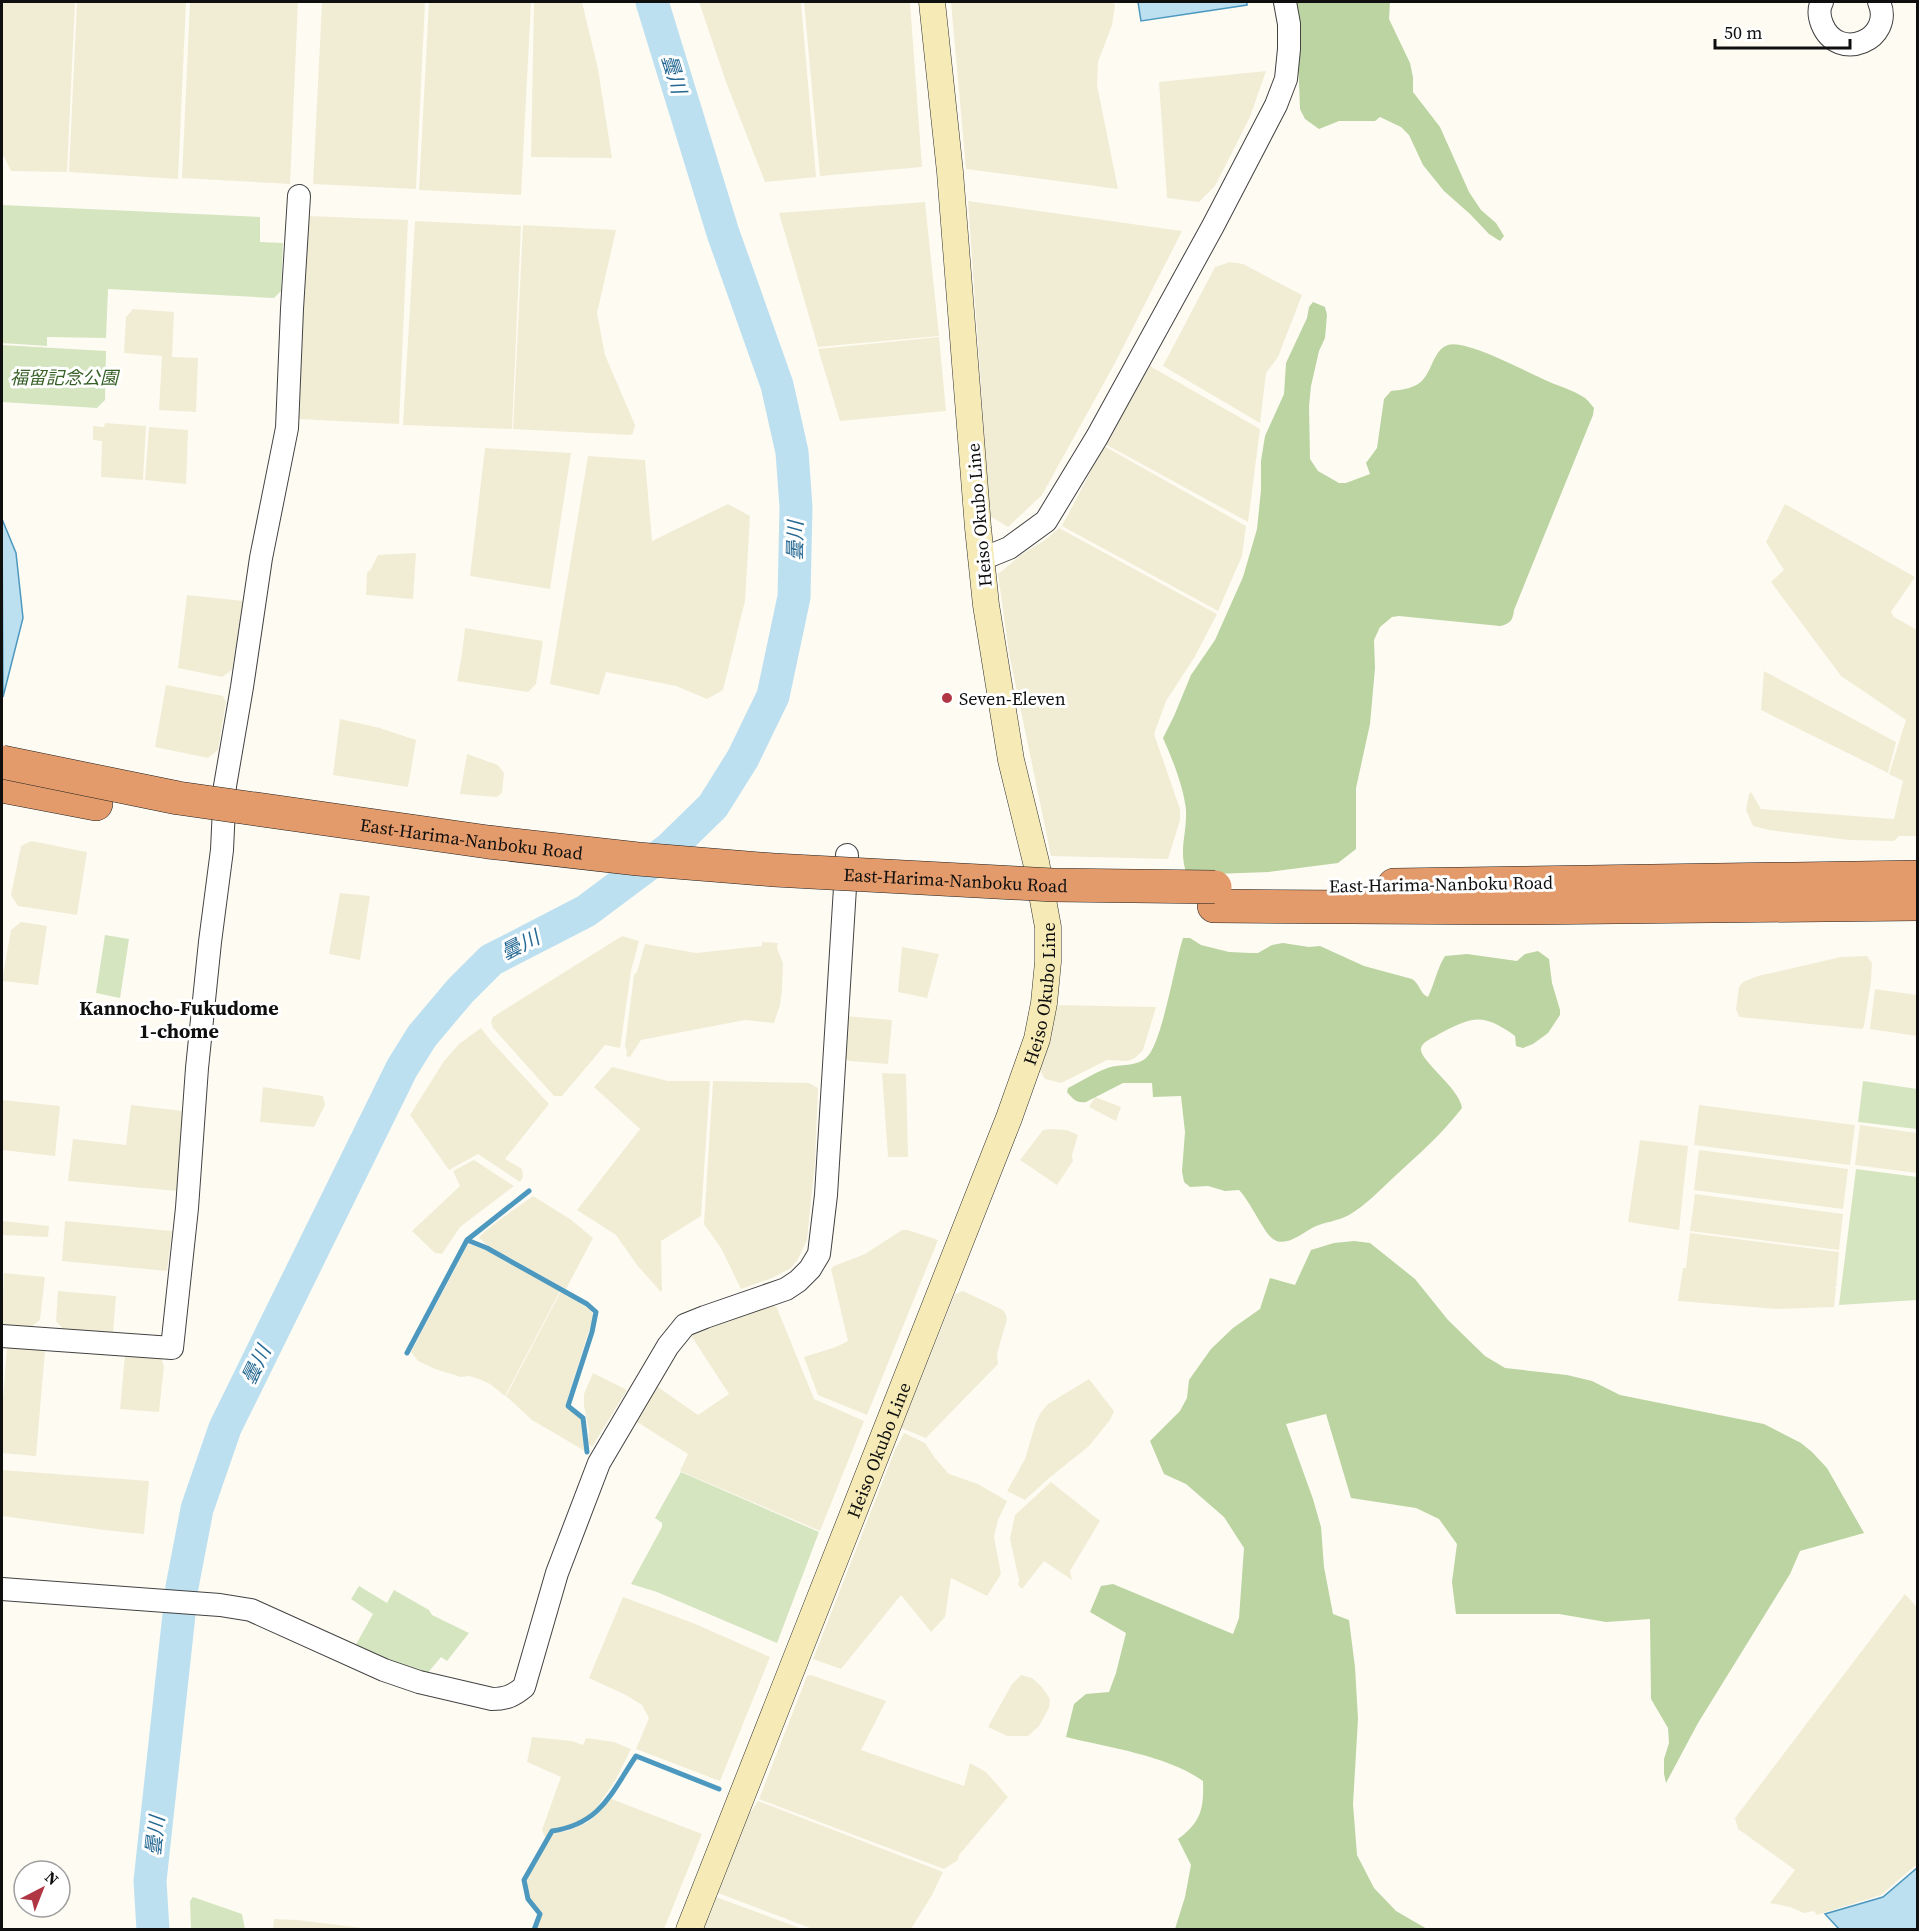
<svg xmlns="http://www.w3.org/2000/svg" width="1919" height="1931" font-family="'Source Serif 4','Noto Sans JP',serif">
	<rect width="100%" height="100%" fill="#fefbf3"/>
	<path fill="#f1edd5" d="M 2,2 L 75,2 L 67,172 L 11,171 L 2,153 Z
		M 77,2 L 186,2 L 178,179 L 69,172 Z
		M 190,2 L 298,2 L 290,184 L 182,178 Z
		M 322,2 L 425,2 L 416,189 L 313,184 Z
		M 429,2 L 531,2 L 521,195 L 419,190 Z
		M 534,2 L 582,2 L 598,69 L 612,158 L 531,157 Z
		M 699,2 L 801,2 L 816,177 L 765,182 L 726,82 Z
		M 804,2 L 910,2 L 922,167 L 820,176 Z
		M 951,2 L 1113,2 L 1115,5 L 1112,25 L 1098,62 L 1097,85 L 1118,189 L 966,169 Z
		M 1266,71 L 1250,117 L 1215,186 L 1199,202 L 1167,198 L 1159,82 Z
		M 968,201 L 1182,231 L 1115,363 L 1042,495 L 1008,527 L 990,516 Z
		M 925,202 L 939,336 L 818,347 L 779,213 Z
		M 308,216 L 408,220 L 399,424 L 297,419 Z
		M 415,221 L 521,226 L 512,429 L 403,425 Z
		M 523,225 L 616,230 L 597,313 L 605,355 L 635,425 L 633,433 L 630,435 L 513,429 Z
		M 1230,262 L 1243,264 L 1302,295 L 1278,357 L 1266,373 L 1260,423 L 1163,366 L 1215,267 Z
		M 133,309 L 174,312 L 172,357 L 198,358 L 196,412 L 159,410 L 162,356 L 124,353 L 126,317 Z
		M 939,337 L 946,411 L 840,421 L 818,349 Z
		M 1150,366 L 1260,429 L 1248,522 L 1105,444 Z
		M 105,423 L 146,426 L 143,480 L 101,477 L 102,441 L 93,440 L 93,426 L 104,427 Z
		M 149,427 L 188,430 L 186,484 L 145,480 Z
		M 1104,446 L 1246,526 L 1242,556 L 1218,611 L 1062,526 Z
		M 485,448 L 571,453 L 550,589 L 470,576 Z
		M 588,456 L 645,460 L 652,541 L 728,504 L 750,516 L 745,601 L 723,690 L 707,699 L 676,686 L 606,672 L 599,695 L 550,684 Z
		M 1785,504 L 1915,577 L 1891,612 L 1894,617 L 1917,630 L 1917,836 L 1899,836 L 1894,841 L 1849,840 L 1769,830 L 1753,826 L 1746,810 L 1749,794 L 1751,792 L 1761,809 L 1894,819 L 1903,781 L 1889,774 L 1906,720 L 1841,676 L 1771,582 L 1784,570 L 1766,542 Z
		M 1059,528 L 1217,614 L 1194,658 L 1166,701 L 1154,734 L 1180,809 L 1180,820 L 1168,859 L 1051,856 L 1009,653 L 998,574 L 1021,555 L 1045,540 Z
		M 416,553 L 413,599 L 366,595 L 367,573 L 371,569 L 378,555 Z
		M 187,595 L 243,601 L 232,670 L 222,677 L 178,668 Z
		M 465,628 L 543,641 L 536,684 L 528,692 L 457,681 L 462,654 Z
		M 1764,671 L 1896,742 L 1888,773 L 1761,710 Z
		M 166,685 L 223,696 L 226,702 L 218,750 L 208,758 L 155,747 Z
		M 340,719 L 380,728 L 416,740 L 408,787 L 333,775 Z
		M 467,754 L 498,765 L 504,773 L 502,793 L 497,797 L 460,794 Z
		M 31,841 L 87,852 L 77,915 L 18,906 L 11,895 L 21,846 Z
		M 340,893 L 370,896 L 360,960 L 329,954 Z
		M 21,922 L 47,926 L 38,985 L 2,981 L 11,930 Z
		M 622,936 L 639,941 L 631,971 L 620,1048 L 605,1045 L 562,1096 L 554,1096 L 493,1028 L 491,1022 L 493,1017 Z
		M 762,942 L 778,943 L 777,948 L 783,963 L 782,990 L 780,1005 L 774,1023 L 745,1020 L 641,1040 L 630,1057 L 626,1056 L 627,1052 L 625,1046 L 634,975 L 637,972 L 645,944 L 696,953 L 762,946 Z
		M 902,947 L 939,954 L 927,998 L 898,992 Z
		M 1867,956 L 1872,963 L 1871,981 L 1864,1026 L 1862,1029 L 1739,1017 L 1736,1009 L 1739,987 L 1743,982 L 1758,976 L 1841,957 Z
		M 1875,989 L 1917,995 L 1917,1036 L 1870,1029 Z
		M 1055,1005 L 1156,1007 L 1143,1050 L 1135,1058 L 1128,1061 L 1107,1060 L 1061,1083 L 1045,1079 L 1040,1071 Z
		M 845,1016 L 892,1020 L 888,1064 L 849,1061 L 845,1058 Z
		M 481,1028 L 492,1042 L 549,1104 L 505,1159 L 522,1169 L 523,1177 L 520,1182 L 478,1154 L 449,1170 L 410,1115 L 444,1061 L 459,1044 Z
		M 612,1067 L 668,1081 L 710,1081 L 701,1216 L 661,1241 L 662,1290 L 661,1292 L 637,1265 L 616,1235 L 577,1210 L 640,1129 L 594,1087 Z
		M 882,1073 L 906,1074 L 908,1157 L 888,1157 Z
		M 713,1081 L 809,1083 L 818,1088 L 815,1162 L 807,1240 L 798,1259 L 791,1268 L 772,1278 L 741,1289 L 721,1248 L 704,1224 Z
		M 263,1087 L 323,1096 L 325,1105 L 314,1127 L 260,1122 Z
		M 1095,1097 L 1121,1107 L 1116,1121 L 1089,1107 Z
		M 2,1100 L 60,1106 L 55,1156 L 2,1150 Z
		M 131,1105 L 183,1111 L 177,1191 L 68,1181 L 73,1139 L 126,1145 Z
		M 1699,1105 L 1855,1125 L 1850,1165 L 1694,1145 Z
		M 1860,1125 L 1917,1133 L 1917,1173 L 1855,1165 Z
		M 1051,1129 L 1067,1130 L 1078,1135 L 1072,1155 L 1073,1161 L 1057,1185 L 1020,1160 L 1043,1130 Z
		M 1640,1140 L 1688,1146 L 1679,1230 L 1628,1222 Z
		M 1699,1150 L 1848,1169 L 1843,1209 L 1694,1190 Z
		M 474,1160 L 514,1186 L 460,1227 L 442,1254 L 435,1253 L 412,1231 L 460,1186 L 453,1171 Z
		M 1695,1194 L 1843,1214 L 1839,1250 L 1690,1231 Z
		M 533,1196 L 570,1219 L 593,1238 L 566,1289 L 487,1245 L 479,1238 L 483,1233 L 498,1221 Z
		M 2,1221 L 49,1226 L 48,1237 L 2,1235 Z
		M 65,1221 L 172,1231 L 167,1271 L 62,1261 Z
		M 902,1230 L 908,1230 L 938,1240 L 867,1415 L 818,1395 L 804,1357 L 836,1347 L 848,1341 L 831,1269 L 834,1266 L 865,1254 Z
		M 1690,1233 L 1839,1252 L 1836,1287 L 1833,1287 L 1836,1288 L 1834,1307 L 1778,1309 L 1678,1301 L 1683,1268 L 1686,1268 Z
		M 468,1244 L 486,1250 L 560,1291 L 505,1396 L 490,1384 L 479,1379 L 469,1376 L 461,1377 L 435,1369 L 418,1361 L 411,1352 Z
		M 4,1273 L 45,1277 L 40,1320 L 31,1327 L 2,1324 Z
		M 58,1291 L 116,1296 L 113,1333 L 64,1330 L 56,1321 Z
		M 561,1291 L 589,1309 L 593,1314 L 593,1318 L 565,1407 L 581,1418 L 584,1426 L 585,1451 L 532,1420 L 506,1396 Z
		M 963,1291 L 1003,1310 L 1006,1315 L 1007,1319 L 997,1354 L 998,1364 L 926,1438 L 901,1428 L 955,1294 Z
		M 772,1304 L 777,1308 L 814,1399 L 864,1421 L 820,1531 L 680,1471 L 688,1454 L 634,1420 L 655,1385 L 698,1415 L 729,1394 L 690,1334 Z
		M 7,1347 L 45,1350 L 36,1456 L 2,1453 L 2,1412 Z
		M 125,1356 L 161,1358 L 164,1366 L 159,1412 L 120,1409 Z
		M 593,1373 L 627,1390 L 592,1447 L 588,1443 L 589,1431 L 584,1406 L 584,1394 Z
		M 1089,1379 L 1114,1411 L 1110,1420 L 1089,1446 L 1048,1479 L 1025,1500 L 1007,1491 L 1025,1459 L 1036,1422 L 1041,1412 L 1048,1404 Z
		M 904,1433 L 925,1443 L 935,1458 L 949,1474 L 978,1484 L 1007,1501 L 998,1520 L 994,1537 L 1001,1574 L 987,1596 L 951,1578 L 945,1617 L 931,1632 L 901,1595 L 841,1669 L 813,1659 L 895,1450 Z
		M 2,1470 L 149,1481 L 144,1534 L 104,1530 L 2,1516 Z
		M 1051,1482 L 1100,1521 L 1070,1571 L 1072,1580 L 1044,1561 L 1022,1589 L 1018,1585 L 1019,1580 L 1010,1539 L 1015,1515 Z
		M 1905,1594 L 1918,1608 L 1917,1864 L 1881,1895 L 1817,1915 L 1814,1911 L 1804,1913 L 1790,1907 L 1770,1903 L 1795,1870 L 1738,1829 L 1735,1818 Z
		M 623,1597 L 693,1623 L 770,1657 L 720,1781 L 636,1749 L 649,1718 L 642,1705 L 626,1695 L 589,1678 Z
		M 811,1675 L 886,1701 L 861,1750 L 964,1786 L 970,1763 L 986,1772 L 1008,1797 L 959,1855 L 958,1860 L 944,1869 L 759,1799 L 807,1676 Z
		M 1021,1675 L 1032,1678 L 1042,1687 L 1050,1699 L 1049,1708 L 1039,1726 L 1028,1736 L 1007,1736 L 988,1727 L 1012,1684 Z
		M 532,1737 L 572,1741 L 583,1745 L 586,1738 L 614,1742 L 631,1749 L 615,1781 L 595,1810 L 584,1819 L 563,1828 L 549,1830 L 550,1833 L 546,1839 L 542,1830 L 561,1777 L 527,1762 Z
		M 609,1798 L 702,1834 L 664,1929 L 536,1929 L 542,1914 L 534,1906 L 529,1897 L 525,1880 L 552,1833 L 567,1831 L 588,1822 L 599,1813 Z
		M 758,1801 L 943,1872 L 932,1895 L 911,1929 L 813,1929 L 718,1893 L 748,1816 Z
		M 716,1897 L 802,1929 L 703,1930 Z
		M 274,1919 L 297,1920 L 371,1929 L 273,1929 Z"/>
	<path fill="#d5e5c0" d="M 2,205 L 260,217 L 260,242 L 283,243 L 281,291 L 274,298 L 108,289 L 106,338 L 47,337 L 47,346 L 2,343 Z
		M 2,345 L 106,351 L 105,400 L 97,408 L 2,402 Z
		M 105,935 L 129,939 L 120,998 L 96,993 Z
		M 1863,1081 L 1917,1089 L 1917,1129 L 1858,1122 Z
		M 1856,1169 L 1917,1177 L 1917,1300 L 1839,1305 Z
		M 681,1472 L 819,1532 L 777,1643 L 657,1592 L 631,1584 L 662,1527 L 662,1523 L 655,1518 Z
		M 359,1586 L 387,1603 L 394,1590 L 429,1610 L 432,1615 L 469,1633 L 447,1661 L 441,1657 L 426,1675 L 354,1648 L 373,1614 L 351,1599 Z
		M 193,1897 L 242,1914 L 245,1929 L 191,1929 L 190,1901 Z"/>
	<path fill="#bbd4a1" d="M 1296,2 L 1390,2 L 1389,19 L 1410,63 L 1413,77 L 1413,92 L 1440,127 L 1469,192 L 1481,210 L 1496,223 L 1504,236 L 1500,241 L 1489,234 L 1470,214 L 1444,191 L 1423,165 L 1409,135 L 1401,127 L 1380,117 L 1375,121 L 1339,121 L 1319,129 L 1305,119 L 1300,109 L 1298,57 L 1300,37 Z
		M 1313,302 L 1325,307 L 1327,315 L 1325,338 L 1319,351 L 1311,386 L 1309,406 L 1310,459 L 1318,471 L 1339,483 L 1346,483 L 1370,474 L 1366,463 L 1377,448 L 1384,399 L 1391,391 C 1400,390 1410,389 1418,384 C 1432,376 1432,350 1448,345 C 1465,339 1525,371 1543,379 C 1557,386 1572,389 1585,398 C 1589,401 1591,405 1594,408 L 1593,415 L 1514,610 C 1513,620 1510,624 1500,626 L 1399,616 L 1392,617 L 1380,627 L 1374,640 L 1375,668 L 1370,724 L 1356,788 L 1356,849 L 1338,863 L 1269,872 L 1187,875 C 1178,850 1187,835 1186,810 C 1184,788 1172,758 1163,738 L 1174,716 L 1191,675 L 1215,640 L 1243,577 L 1257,529 L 1261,490 L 1261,461 L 1265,436 L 1284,394 L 1286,363 L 1307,318 L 1309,307 Z
		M 1183,938 L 1190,938 L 1201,945 L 1229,952 L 1251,953 L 1258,953 L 1272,945 L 1283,943 L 1309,947 L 1320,946 L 1364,966 L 1412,979 C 1420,984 1420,994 1428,997 C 1434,985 1438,966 1445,956 L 1467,954 L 1517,961 L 1525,954 L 1538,951 L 1549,959 L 1552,983 L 1560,1010 L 1560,1015 L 1548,1033 L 1533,1044 L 1523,1048 L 1516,1046 L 1515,1036 C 1482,1012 1472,1017 1439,1034 C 1433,1038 1423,1041 1421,1048 C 1418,1060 1459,1087 1462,1108 C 1441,1135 1419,1154 1394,1177 C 1380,1190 1366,1205 1349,1215 C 1338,1221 1325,1222 1314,1227 C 1302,1233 1286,1248 1273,1239 C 1264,1233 1250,1201 1239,1190 L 1225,1191 L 1208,1186 L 1190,1187 L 1184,1182 L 1182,1171 L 1185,1132 L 1181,1096 L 1153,1097 L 1152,1083 L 1123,1083 L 1086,1102 C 1076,1103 1074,1100 1067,1092 L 1068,1088 C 1080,1082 1092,1074 1105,1069 C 1118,1063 1134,1068 1146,1058 C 1162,1045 1175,962 1183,938 Z
		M 1354,1241 L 1370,1243 L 1415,1279 L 1448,1320 L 1485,1356 L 1505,1368 L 1567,1375 L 1592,1381 L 1620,1395 L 1764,1424 L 1801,1443 L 1812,1452 L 1827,1468 L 1864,1533 L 1800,1551 L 1790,1574 L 1698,1723 L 1666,1783 L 1664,1774 L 1664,1759 L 1669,1743 L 1668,1728 L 1651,1699 L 1650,1619 L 1606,1622 L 1559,1614 L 1456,1614 L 1452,1582 L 1457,1544 L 1439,1519 L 1416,1508 L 1351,1498 L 1326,1414 L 1286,1424 L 1313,1499 L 1321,1527 L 1324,1567 L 1333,1614 L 1349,1620 L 1355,1667 L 1358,1719 L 1353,1804 L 1357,1855 L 1374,1888 L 1396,1911 L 1427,1929 L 1175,1929 L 1185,1897 L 1191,1865 L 1178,1839 C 1201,1822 1204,1809 1203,1781 C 1166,1755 1110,1748 1066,1737 L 1074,1704 L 1086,1694 L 1109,1692 L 1116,1673 L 1126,1633 L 1090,1612 L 1101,1586 L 1113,1584 L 1233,1634 L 1239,1618 L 1244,1548 L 1224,1517 L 1186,1484 L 1164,1474 L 1150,1441 L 1180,1411 L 1187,1398 L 1189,1380 L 1211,1349 L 1233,1328 L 1260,1309 L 1270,1278 L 1295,1285 L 1311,1250 L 1334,1243 Z"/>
	<path fill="#bde0f0" stroke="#4c98be" stroke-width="1.5" d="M 1138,2 L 1247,2 L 1247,5 L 1141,21 Z
		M 2,519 L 16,553 L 23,618 L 3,697 Z
		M 1917,1868 L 1917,1929 L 1839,1929 L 1825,1914 L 1883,1897 Z"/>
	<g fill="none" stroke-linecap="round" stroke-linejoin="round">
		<path stroke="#4c98be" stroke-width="5" d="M 467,1240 L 487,1248 L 587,1304 L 596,1312 L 592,1332 L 568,1406 L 583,1418 L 587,1452
			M 407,1353 L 467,1240 L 529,1191
			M 534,1930 L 540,1914 L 528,1899 L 524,1880 L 552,1831 C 601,1824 611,1793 636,1756 L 719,1789"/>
		<path stroke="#bde0f0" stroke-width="33" d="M 153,1930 L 150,1881 L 182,1587 L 197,1509 L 225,1428 L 402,1068 L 422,1036 L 460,991 L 491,960 L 586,911 L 669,849 L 713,806 L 743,758 L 773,696 L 794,597 L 796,507 L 792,452 L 777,385 L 723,233 L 652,2"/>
		<g stroke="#424242" stroke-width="24">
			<path id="tertiary" d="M 1822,2 C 1818,9 1819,16 1822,24 C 1838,64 1895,39 1879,2
				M 982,559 L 1009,548 L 1046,521 L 1097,437 L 1213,226 L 1276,105 L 1286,79 L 1289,49 L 1289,24 L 1285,2
				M 2,1336 L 172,1348 L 187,1208 L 197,1068 L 210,942 L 222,850 L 225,786 L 242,687 L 261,558 L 287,428 L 292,309 L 299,196
				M 2,1589 L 220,1605 L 251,1610 L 384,1670 L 419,1682 L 492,1699 C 506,1699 513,1696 524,1687 L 557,1573 L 599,1463 L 668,1346 L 685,1325 L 705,1317 L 786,1289 L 798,1281 L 810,1269 L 819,1254 L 826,1195 L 847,855"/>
		</g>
		<g stroke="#313131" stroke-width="27">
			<g id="secondary">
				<path id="s1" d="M 689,1930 L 1009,1118 L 1037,1039 L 1044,1003 L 1048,962 L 1048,927 L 1036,862 L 1011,760 L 986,605 L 978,528 L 950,172 L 932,2"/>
			</g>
		</g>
		<g stroke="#202020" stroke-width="34">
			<path id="motorway" d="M 2,786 L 96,804
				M 1394,885 L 1918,877
				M 1214,906 L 1512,908 L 1918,904"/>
		</g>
		<use href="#tertiary" stroke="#fff" stroke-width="22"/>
		<use href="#secondary" stroke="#f6ebb6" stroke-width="26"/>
		<use href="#motorway" stroke="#e49b6b" stroke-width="33"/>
		<g stroke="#202020" stroke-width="34" stroke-linecap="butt">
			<g id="motorway-bridge">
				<path id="s2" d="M 2,762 L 178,798 L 488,842 L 638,859 L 774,870 L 1053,885 L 1215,887"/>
			</g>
		</g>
		<use href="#motorway-bridge" stroke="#e49b6b" stroke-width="33"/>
	</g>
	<circle fill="#b03644" stroke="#fff" stroke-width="2" cx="947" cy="698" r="6"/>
	<g text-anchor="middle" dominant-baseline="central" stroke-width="6" stroke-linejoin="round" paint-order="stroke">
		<g font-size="18" font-style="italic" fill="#366026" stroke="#fff">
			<text x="64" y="377">福留記念公園</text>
		</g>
		<g font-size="18" fill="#0f0f0f" stroke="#fff">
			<text transform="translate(979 515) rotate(-95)">Heiso Okubo Line</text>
			<text stroke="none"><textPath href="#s2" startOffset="476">East-Harima-Nanboku Road</textPath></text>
			<text stroke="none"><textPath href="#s2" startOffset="962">East-Harima-Nanboku Road</textPath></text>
			<text transform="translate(1441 884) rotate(-1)">East-Harima-Nanboku Road</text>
			<text stroke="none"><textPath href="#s1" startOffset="1002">Heiso Okubo Line</textPath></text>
			<text stroke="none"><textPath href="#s1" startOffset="516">Heiso Okubo Line</textPath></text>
		</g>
		<g font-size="18" fill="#0f0f0f" stroke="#fff" text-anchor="start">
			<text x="959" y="698">Seven-Eleven</text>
		</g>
		<g font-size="20" font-style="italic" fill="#266a94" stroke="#fff">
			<text transform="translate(674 74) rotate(73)">曇川</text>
			<text transform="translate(795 541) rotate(-89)">曇川</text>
			<text transform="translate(520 945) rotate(-27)">曇川</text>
			<text transform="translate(256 1365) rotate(-64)">曇川</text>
			<text transform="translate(155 1836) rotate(-84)">曇川</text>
		</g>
		<g font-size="20" font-weight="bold" fill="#0f0f0f" stroke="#fff">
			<text x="179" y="1008">Kannocho-Fukudome<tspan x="179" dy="23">1-chome</tspan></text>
		</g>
	</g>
	<rect width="1919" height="1931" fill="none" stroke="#0f0f0f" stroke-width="6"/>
	<g transform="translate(42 1889) rotate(42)"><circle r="28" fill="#ffffff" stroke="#9f9f9f" stroke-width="1.5"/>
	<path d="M0-4.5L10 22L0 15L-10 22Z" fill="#b03644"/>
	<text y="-9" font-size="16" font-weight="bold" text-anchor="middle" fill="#0f0f0f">N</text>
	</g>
	<path d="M1715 39v9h135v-9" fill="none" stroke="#0f0f0f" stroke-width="3"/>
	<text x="1724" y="39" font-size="18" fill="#0f0f0f" stroke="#ffffff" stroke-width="4.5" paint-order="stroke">50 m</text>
</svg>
